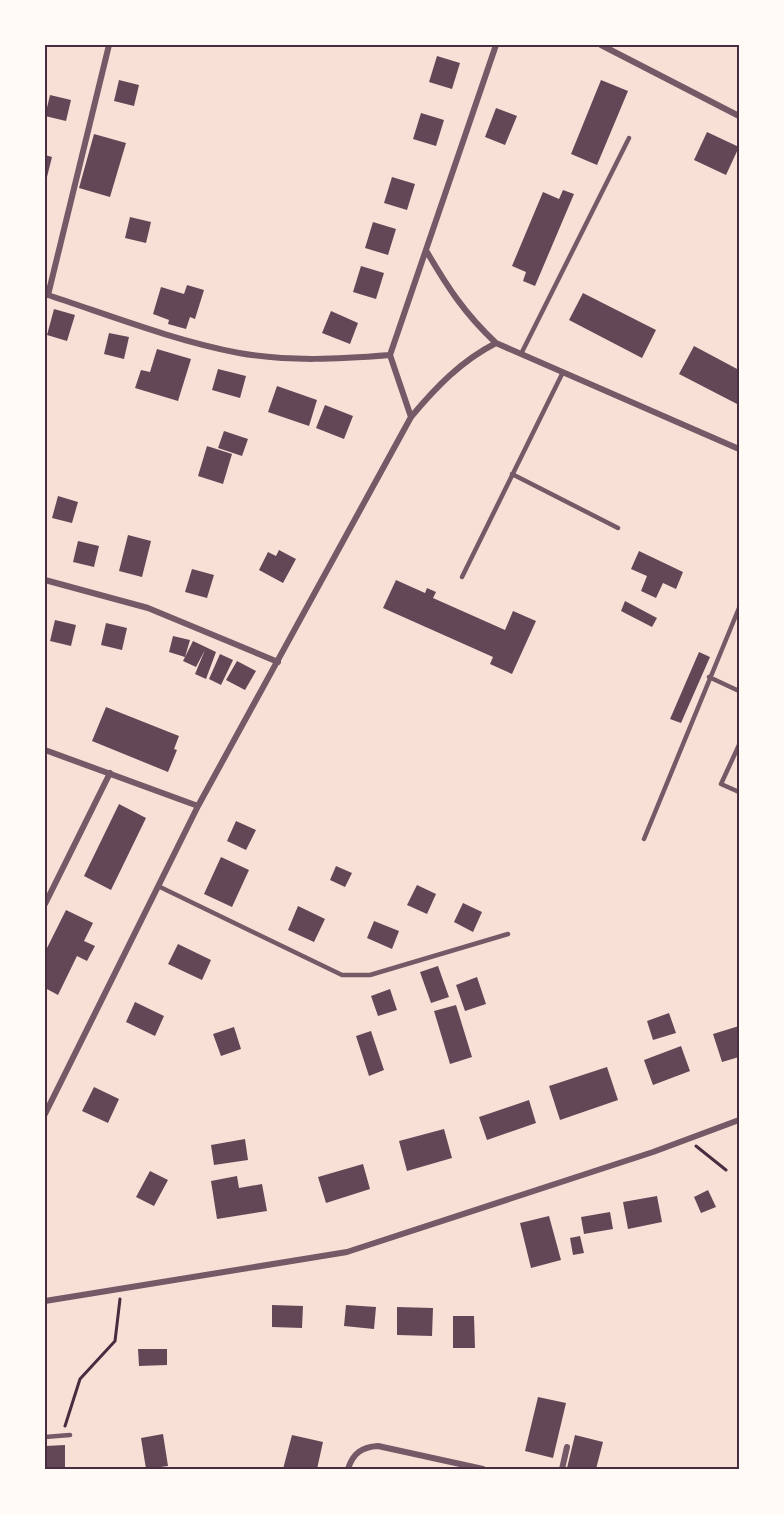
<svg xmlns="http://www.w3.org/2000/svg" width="784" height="1514" font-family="Roboto,sans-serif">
	<rect width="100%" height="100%" fill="#f7e1d7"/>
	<path fill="#644757" d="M 437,56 L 460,63 L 452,89 L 429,82 Z
		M 119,80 L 139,85 L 134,106 L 114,101 Z
		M 601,80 L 628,91 L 597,165 L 571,154 Z
		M 50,95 L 71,100 L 66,121 L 45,116 Z
		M 496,108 L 517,116 L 505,145 L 485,137 Z
		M 421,113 L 444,120 L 436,146 L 413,139 Z
		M 707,132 L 739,147 L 726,175 L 694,160 Z
		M 94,134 L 126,143 L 110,197 L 79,188 Z
		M 45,155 L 52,157 L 46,181 L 45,181 Z
		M 392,177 L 415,184 L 407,210 L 384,203 Z
		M 563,190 L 574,194 L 535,286 L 523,281 L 526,272 L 512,266 L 543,192 L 559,199 Z
		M 130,217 L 151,222 L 146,243 L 125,238 Z
		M 373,222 L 396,229 L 388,255 L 365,248 Z
		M 361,266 L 384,273 L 376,299 L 353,292 Z
		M 187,285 L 204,290 L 195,319 L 190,317 L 186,329 L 168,324 L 169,320 L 153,314 L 161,287 L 184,294 Z
		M 583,293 L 656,330 L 642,358 L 569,320 Z
		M 54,309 L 75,315 L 67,341 L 47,335 Z
		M 331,311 L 358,323 L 350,344 L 322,333 Z
		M 109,333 L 129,337 L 124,359 L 104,354 Z
		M 694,346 L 739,370 L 739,405 L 679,374 Z
		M 157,349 L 191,359 L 178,401 L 135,388 L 141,370 L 150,372 Z
		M 218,369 L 246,376 L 240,398 L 212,390 Z
		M 277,386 L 317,400 L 309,426 L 268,412 Z
		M 325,405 L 353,416 L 344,439 L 316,428 Z
		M 224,431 L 248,439 L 242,456 L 218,448 Z
		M 207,446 L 232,454 L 223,484 L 198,476 Z
		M 58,496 L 78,502 L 72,523 L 52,518 Z
		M 128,535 L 151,541 L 142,577 L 119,571 Z
		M 78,541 L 99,546 L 94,567 L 73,562 Z
		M 279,550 L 296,559 L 283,583 L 259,570 L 268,552 L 276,556 Z
		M 639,551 L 683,572 L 676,589 L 663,583 L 656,598 L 641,591 L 647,576 L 631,569 Z
		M 192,569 L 214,575 L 207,598 L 185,592 Z
		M 396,580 L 425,593 L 427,588 L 436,592 L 433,598 L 505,630 L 513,611 L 536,621 L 512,674 L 490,664 L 493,657 L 383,608 Z
		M 625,601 L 657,618 L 652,627 L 621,611 Z
		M 55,620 L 76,625 L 71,646 L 50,641 Z
		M 106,623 L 127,628 L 122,650 L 101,645 Z
		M 173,636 L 190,640 L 185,657 L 169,652 Z
		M 193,641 L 216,652 L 206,679 L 195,674 L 205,650 L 196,667 L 183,661 Z
		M 699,652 L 710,657 L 681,723 L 670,719 Z
		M 220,654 L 233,660 L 221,685 L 209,679 Z
		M 237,661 L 256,671 L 245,690 L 226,680 Z
		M 106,707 L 179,736 L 174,749 L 177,750 L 168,772 L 92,741 Z
		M 119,804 L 146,818 L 111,890 L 84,876 Z
		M 236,821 L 256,830 L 246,850 L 227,841 Z
		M 221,857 L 249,870 L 232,907 L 204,894 Z
		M 336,866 L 352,873 L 345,887 L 330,880 Z
		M 417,885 L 436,894 L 427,914 L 407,905 Z
		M 463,903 L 482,912 L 473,932 L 454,922 Z
		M 298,906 L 325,919 L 314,942 L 288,930 Z
		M 66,910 L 93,923 L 84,941 L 95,946 L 87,961 L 77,956 L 58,995 L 45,988 L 45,952 Z
		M 374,921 L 399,931 L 392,949 L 367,938 Z
		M 178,944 L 211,960 L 202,980 L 168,964 Z
		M 438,966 L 449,997 L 431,1003 L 420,972 Z
		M 477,977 L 486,1004 L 465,1011 L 456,985 Z
		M 390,989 L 397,1010 L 378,1016 L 371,996 Z
		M 135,1002 L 164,1016 L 155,1036 L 126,1022 Z
		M 456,1005 L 472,1057 L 450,1064 L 434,1011 Z
		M 669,1013 L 676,1033 L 653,1040 L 647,1021 Z
		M 739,1026 L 739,1057 L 722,1062 L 713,1034 Z
		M 234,1027 L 241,1049 L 221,1056 L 213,1034 Z
		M 371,1031 L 384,1070 L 369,1076 L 356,1036 Z
		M 681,1046 L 690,1071 L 653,1085 L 644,1060 Z
		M 607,1067 L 618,1100 L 560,1120 L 549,1086 Z
		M 94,1087 L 119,1099 L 108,1123 L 82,1111 Z
		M 529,1100 L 536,1123 L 487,1140 L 479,1117 Z
		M 444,1129 L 452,1158 L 407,1171 L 399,1141 Z
		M 245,1139 L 248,1160 L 214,1165 L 211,1145 Z
		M 363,1164 L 370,1189 L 326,1203 L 318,1177 Z
		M 150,1171 L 168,1180 L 154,1206 L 136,1197 Z
		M 237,1176 L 239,1188 L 262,1184 L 267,1211 L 217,1219 L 211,1181 Z
		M 708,1190 L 716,1207 L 701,1213 L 694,1197 Z
		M 657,1196 L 662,1222 L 628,1229 L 623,1202 Z
		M 610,1212 L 613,1229 L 584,1234 L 581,1217 Z
		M 549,1216 L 561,1260 L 531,1268 L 520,1223 Z
		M 580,1236 L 584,1253 L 573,1255 L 570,1238 Z
		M 272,1305 L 303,1306 L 302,1328 L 272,1327 Z
		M 346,1305 L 376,1307 L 374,1329 L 344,1326 Z
		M 397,1307 L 433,1308 L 432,1336 L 397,1335 Z
		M 453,1316 L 474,1316 L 475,1348 L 453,1348 Z
		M 138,1349 L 167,1349 L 167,1365 L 139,1366 Z
		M 538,1397 L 566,1403 L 553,1458 L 525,1451 Z
		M 163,1434 L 168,1466 L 146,1469 L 141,1438 Z
		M 292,1435 L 323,1442 L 317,1469 L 283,1469 Z
		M 575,1435 L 603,1442 L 596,1469 L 567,1468 Z
		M 65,1445 L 65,1469 L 45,1469 L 45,1446 Z"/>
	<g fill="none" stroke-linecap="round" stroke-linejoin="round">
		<path stroke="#4a2c40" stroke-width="3" d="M 696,1146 L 726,1170
			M 65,1426 L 80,1379 L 115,1341 L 120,1299"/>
		<path stroke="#755966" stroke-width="4.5" d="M 521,354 L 629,138
			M 512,474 L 618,528
			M 462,577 L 563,372
			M 709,677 L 739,691
			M 739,745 L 721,784 L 739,792
			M 644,839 L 739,608
			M 158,886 L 342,975 L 370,975 L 508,934
			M 45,1437 L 70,1435"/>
		<path stroke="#755966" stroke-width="6" d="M 601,45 L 739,116
			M 427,252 C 448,288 465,314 496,343 L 739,449
			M 45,294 C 109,315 172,340 239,353 C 289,362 340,359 390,355
			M 48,295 L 109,45
			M 411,417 C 436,387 461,361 496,343
			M 45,580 L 148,608 L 278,662
			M 45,750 L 198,806
			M 45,904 L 110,773
			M 45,1114 L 198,806 L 411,417 L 390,355 L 496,45
			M 45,1301 L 347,1252 L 653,1152 L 739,1120
			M 348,1469 C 353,1453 362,1447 378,1446 L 483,1469
			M 562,1469 L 567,1447"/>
	</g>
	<rect width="784" height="1514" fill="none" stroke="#fffaf5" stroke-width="93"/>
	<rect x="46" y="46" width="692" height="1422" fill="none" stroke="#4a2c40" stroke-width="2"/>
</svg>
